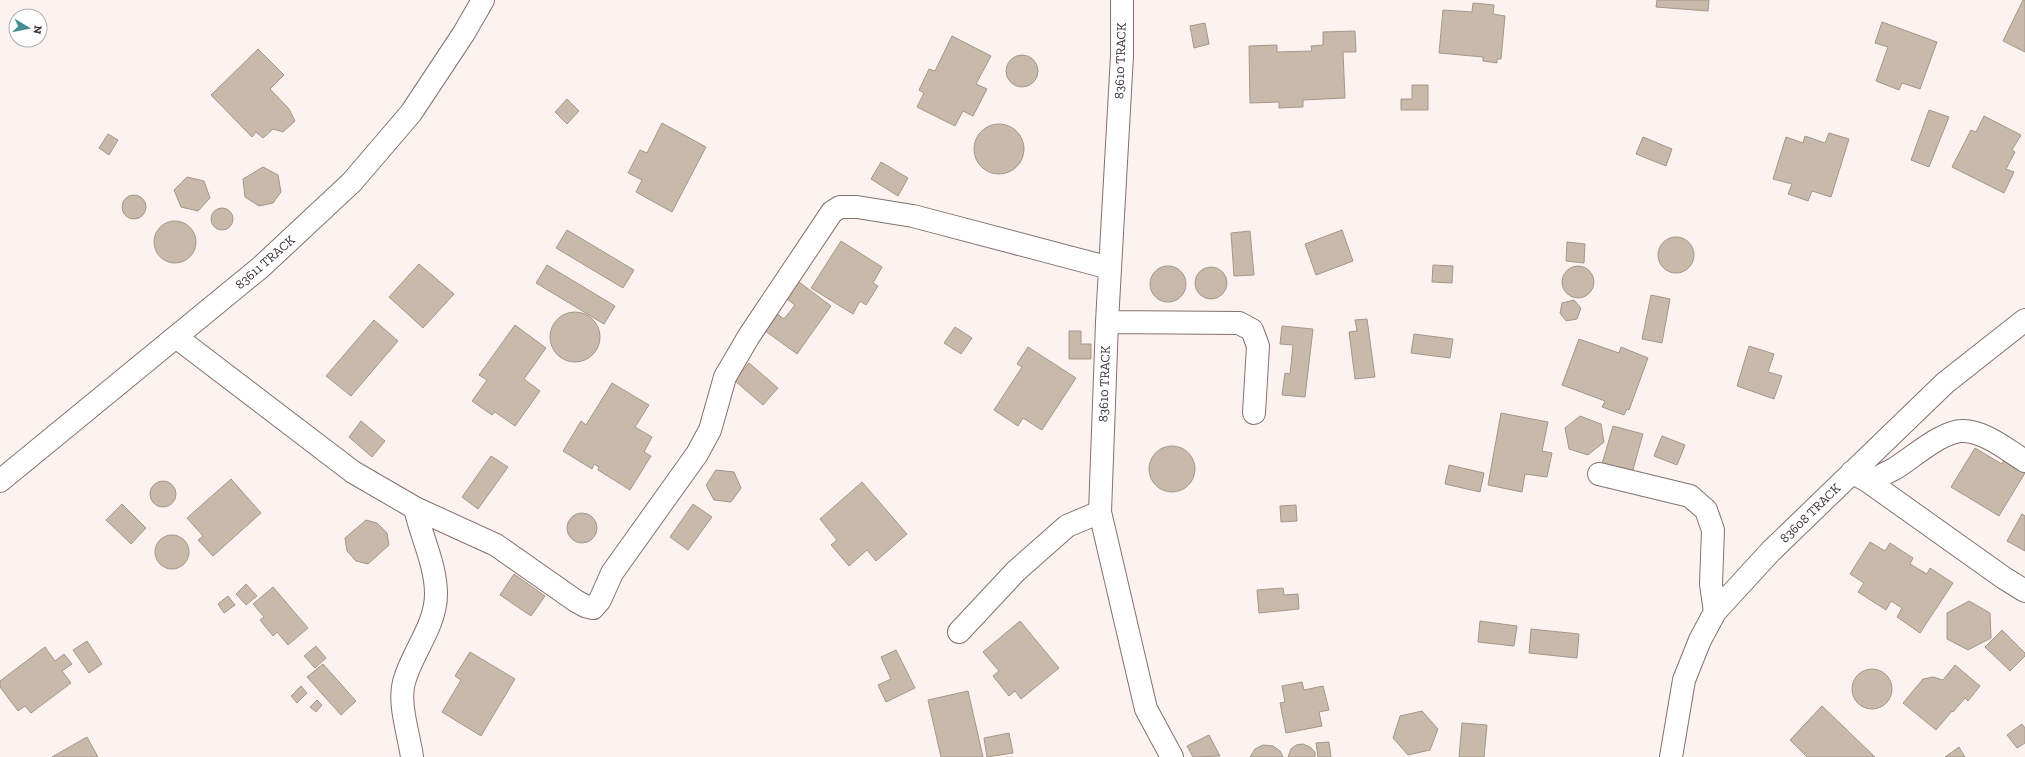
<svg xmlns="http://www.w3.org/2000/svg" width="2025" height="757" font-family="'Zilla Slab',serif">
	<rect width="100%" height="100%" fill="#fcf3f1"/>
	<path fill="#c9b9ab" stroke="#a69689" d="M 1657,0 L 1709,0 L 1708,11 L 1656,7 Z
		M 2023,0 L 2025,0 L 2025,52 L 2003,41 Z
		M 1473,3 L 1494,5 L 1493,14 L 1505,16 L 1501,59 L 1497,59 L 1497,63 L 1483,61 L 1483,57 L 1439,53 L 1443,10 L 1472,12 Z
		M 1882,22 L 1937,42 L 1920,89 L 1902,83 L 1899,90 L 1876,81 L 1888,47 L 1875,43 Z
		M 1205,23 L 1209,44 L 1194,48 L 1190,26 Z
		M 1355,31 L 1356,52 L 1343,52 L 1345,98 L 1303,100 L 1303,107 L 1279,108 L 1279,102 L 1250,103 L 1249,46 L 1277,45 L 1277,52 L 1312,51 L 1311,46 L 1323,45 L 1323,32 Z
		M 952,36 L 991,56 L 976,84 L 987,89 L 973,116 L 963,111 L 955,126 L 917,107 L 924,93 L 919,90 L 929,69 L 935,71 Z
		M 258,49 L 284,75 L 270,89 L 289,109 L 295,121 L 283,132 L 273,129 L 263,138 L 256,132 L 252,137 L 211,95 Z
		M1006 71a16 16 0 1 1 32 0a16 16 0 1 1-32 0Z
		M 1412,85 L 1428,85 L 1428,110 L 1401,110 L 1401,99 L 1412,99 Z
		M 567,99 L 579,111 L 567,124 L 555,112 Z
		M 1929,110 L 1949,117 L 1929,167 L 1911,160 Z
		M 1984,116 L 2021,135 L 2012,150 L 2015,152 L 2006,169 L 2014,172 L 2004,193 L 1952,167 L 1971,130 L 1976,132 Z
		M 662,123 L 706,147 L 672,212 L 636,192 L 642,180 L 628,173 L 640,150 L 647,153 Z
		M974 149a25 25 0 1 1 50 0a25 25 0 1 1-50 0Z
		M 1829,133 L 1849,139 L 1831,197 L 1812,191 L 1808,201 L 1788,194 L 1792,184 L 1773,179 L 1786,137 L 1803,143 L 1805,136 L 1825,143 Z
		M 108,134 L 118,140 L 109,155 L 99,148 Z
		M 1643,137 L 1672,149 L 1666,166 L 1636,154 Z
		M 881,162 L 908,178 L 898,196 L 871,179 Z
		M 263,167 L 278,175 L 281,192 L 273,203 L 259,206 L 245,197 L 243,179 Z
		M 187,177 L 204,181 L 210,198 L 198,211 L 181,207 L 174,190 Z
		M122 207a12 12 0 1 1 24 0a12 12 0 1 1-24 0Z
		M211 219a11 11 0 1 1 22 0a11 11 0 1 1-22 0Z
		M154 242a21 21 0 1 1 42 0a21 21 0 1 1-42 0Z
		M 567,230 L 634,270 L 623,288 L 556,248 Z
		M 1342,230 L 1353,261 L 1316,275 L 1305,244 Z
		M 1250,231 L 1254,275 L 1234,276 L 1231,233 Z
		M1658 255a18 18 0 1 1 36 0a18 18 0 1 1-36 0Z
		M 841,241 L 882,267 L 873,283 L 878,286 L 866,305 L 860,301 L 853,314 L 811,288 Z
		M 1567,242 L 1585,244 L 1584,263 L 1566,261 Z
		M 419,264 L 454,294 L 423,328 L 389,297 Z
		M 547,265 L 615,306 L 604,324 L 536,283 Z
		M 1433,265 L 1453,266 L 1452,283 L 1432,282 Z
		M1562 282a16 16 0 1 1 32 0a16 16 0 1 1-32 0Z
		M1150 284a18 18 0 1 1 36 0a18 18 0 1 1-36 0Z
		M1195 283a16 16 0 1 1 32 0a16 16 0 1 1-32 0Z
		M 799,282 L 831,306 L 797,354 L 764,330 L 776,313 L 784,319 L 795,305 L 787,299 Z
		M 1651,295 L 1670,299 L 1662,343 L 1642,339 Z
		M 1574,300 L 1581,308 L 1577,319 L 1566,321 L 1560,313 L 1562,303 Z
		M550 337a25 25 0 1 1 50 0a25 25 0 1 1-50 0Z
		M 1367,319 L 1375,377 L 1355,379 L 1349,332 L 1357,331 L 1355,320 Z
		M 374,320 L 398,341 L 351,396 L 326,376 Z
		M 515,325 L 546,348 L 524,379 L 540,391 L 515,426 L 495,412 L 492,415 L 472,401 L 487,380 L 479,375 Z
		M 1282,326 L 1313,329 L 1305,397 L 1282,395 L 1285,373 L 1290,374 L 1293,345 L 1280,344 Z
		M 955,327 L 972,338 L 961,354 L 944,343 Z
		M 1069,331 L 1081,331 L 1081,344 L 1091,344 L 1091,359 L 1069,359 Z
		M 1414,334 L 1453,339 L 1450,358 L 1411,353 Z
		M 1579,339 L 1619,353 L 1621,347 L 1648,358 L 1629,410 L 1627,409 L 1624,415 L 1602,407 L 1605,401 L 1562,385 Z
		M 1749,346 L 1774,354 L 1768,372 L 1782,376 L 1774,399 L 1737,386 Z
		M 1028,347 L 1076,378 L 1042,430 L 1023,418 L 1018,426 L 994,410 L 1022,367 L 1017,364 Z
		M 749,363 L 778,388 L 763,405 L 734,380 Z
		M 612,383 L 649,405 L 635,427 L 652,437 L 644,452 L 651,456 L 630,490 L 598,470 L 599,467 L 594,464 L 592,469 L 563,451 L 581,421 L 586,425 Z
		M 1501,413 L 1548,422 L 1542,451 L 1552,453 L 1547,477 L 1525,474 L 1522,492 L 1488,485 Z
		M 1580,416 L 1601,424 L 1604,442 L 1588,455 L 1569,449 L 1565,428 Z
		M 361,421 L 385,441 L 372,457 L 349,437 Z
		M 1613,426 L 1643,434 L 1632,473 L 1602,464 Z
		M 1662,436 L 1685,445 L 1677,465 L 1654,456 Z
		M1149 469a23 23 0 1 1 46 0a23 23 0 1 1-46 0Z
		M 1975,448 L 2002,464 L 2004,460 L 2025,473 L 1999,516 L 1951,487 Z
		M 491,456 L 508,467 L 478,509 L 462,497 Z
		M 1449,465 L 1484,473 L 1480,492 L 1445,484 Z
		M 716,470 L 734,472 L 741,488 L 731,502 L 714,500 L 706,485 Z
		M 231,479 L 261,513 L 213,556 L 198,540 L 203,536 L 187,518 Z
		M150 494a13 13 0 1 1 26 0a13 13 0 1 1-26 0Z
		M 862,482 L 907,534 L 876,561 L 867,550 L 849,566 L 831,545 L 837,540 L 820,519 Z
		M 122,504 L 146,528 L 131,544 L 106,520 Z
		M 693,504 L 712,517 L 688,550 L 670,537 Z
		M 1296,505 L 1297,521 L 1281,522 L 1280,506 Z
		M567 528a15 15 0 1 1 30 0a15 15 0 1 1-30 0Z
		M 2022,514 L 2025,516 L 2025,551 L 2007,541 Z
		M 366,520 L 377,523 L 387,533 L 389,545 L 368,564 L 356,561 L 347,551 L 345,538 Z
		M155 552a17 17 0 1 1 34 0a17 17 0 1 1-34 0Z
		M 1870,542 L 1885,551 L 1890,543 L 1913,558 L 1910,564 L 1927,574 L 1930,568 L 1953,583 L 1920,633 L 1897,617 L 1902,608 L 1891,601 L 1886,610 L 1858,592 L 1864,583 L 1850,574 Z
		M 514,574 L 545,596 L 531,616 L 500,595 Z
		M 246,584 L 257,596 L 246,605 L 236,594 Z
		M 273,587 L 308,628 L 288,645 L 277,632 L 273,636 L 260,620 L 264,617 L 253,604 Z
		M 1283,588 L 1284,595 L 1298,594 L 1299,609 L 1259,613 L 1257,590 Z
		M 228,596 L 235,605 L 224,613 L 218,604 Z
		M 1969,601 L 1990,613 L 1991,638 L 1968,650 L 1947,639 L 1947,613 Z
		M 1020,621 L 1059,668 L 1021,699 L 1015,691 L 1009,696 L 993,676 L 999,671 L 983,652 Z
		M 1480,621 L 1517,626 L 1514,646 L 1478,642 Z
		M 1531,629 L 1579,634 L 1577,658 L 1529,653 Z
		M 2002,630 L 2025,653 L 2025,656 L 2010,671 L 1985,647 Z
		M 87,641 L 102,664 L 89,673 L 73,650 Z
		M 316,646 L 326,658 L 315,668 L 304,656 Z
		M 45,647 L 55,661 L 64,654 L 72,664 L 62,671 L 71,683 L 31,713 L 25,706 L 18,711 L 0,687 L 0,681 Z
		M 896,650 L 915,688 L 886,702 L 878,685 L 891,679 L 881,657 Z
		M 470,652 L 515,679 L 481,736 L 442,712 L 461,680 L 455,676 Z
		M 323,664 L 356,701 L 341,715 L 307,677 Z
		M 1955,665 L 1980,686 L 1968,701 L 1965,698 L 1953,712 L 1952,711 L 1936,730 L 1903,703 L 1923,679 L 1933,677 L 1943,680 Z
		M1852 689a20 20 0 1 1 40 0a20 20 0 1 1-40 0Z
		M 1302,682 L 1304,690 L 1323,686 L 1329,710 L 1319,712 L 1322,726 L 1286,733 L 1280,703 L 1285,702 L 1282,686 Z
		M 301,686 L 307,693 L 297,703 L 291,696 Z
		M 968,691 L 983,757 L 941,757 L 928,700 Z
		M 317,700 L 322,705 L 316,712 L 310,707 Z
		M 1822,706 L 1875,757 L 1807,757 L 1790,740 Z
		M 1422,711 L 1438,729 L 1430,750 L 1408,755 L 1393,738 L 1400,716 Z
		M 1462,723 L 1487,725 L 1484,757 L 1459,757 Z
		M 2022,724 L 2025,728 L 2025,743 L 2017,748 L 2007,735 Z
		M 1009,733 L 1013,753 L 987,757 L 984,738 Z
		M 1209,735 L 1220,756 L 1193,757 L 1187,746 Z
		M 87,737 L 98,757 L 52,757 Z
		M 1329,742 L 1331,757 L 1318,757 L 1316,743 Z
		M 1303,744 L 1310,747 L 1315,752 L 1315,757 L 1288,757 L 1291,749 L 1296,745 Z
		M 1263,745 L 1273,746 L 1280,751 L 1283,757 L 1250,757 L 1255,749 Z
		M 1959,747 L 1965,757 L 1945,757 Z"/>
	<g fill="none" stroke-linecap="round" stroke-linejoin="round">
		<g stroke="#85716d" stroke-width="24">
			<path id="minor" d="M 1122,0 L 1122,56 L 1107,322 L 1100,512 L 1146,709 L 1172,757
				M 1107,322 L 1239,323 L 1252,330 L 1258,346 L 1254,413
				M 176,337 L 353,472 L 415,508 L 496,545 L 576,601 L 585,606 L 593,608 L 600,600 L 612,573 L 697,454 L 710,430 L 725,377 L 749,336 L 832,212 L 840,207 L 857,207 L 913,216 L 1110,268
				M 1852,472 L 1869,482 L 2004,578 L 2025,591
				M 1599,474 L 1690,496 L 1706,510 L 1713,530 L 1711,584 L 1715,612
				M 0,481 L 261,267 L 352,182 L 411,113 L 464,33 L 483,0
				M 1869,482 C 1878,477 1886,473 1894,469 C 1911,459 1944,429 1964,431 C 1986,432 2007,450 2025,461
				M 959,632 L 1016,571 L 1067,526 L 1100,512
				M 412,757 C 409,735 398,703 404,682 C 412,652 436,626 436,594 C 436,565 421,536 415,508
				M 1671,757 L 1684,680 L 1700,640 L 1715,612 L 1771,551 L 1945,383 L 2025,320"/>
		</g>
		<use href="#minor" stroke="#fff" stroke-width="22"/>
	</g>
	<g text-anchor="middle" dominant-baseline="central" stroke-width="4" stroke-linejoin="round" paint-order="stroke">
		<g font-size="13" fill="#3b3231" stroke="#fff">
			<text transform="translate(1120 61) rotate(-88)">83610 TRACK</text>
			<text transform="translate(265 262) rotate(-41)">83611 TRACK</text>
			<text transform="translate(1104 384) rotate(-88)">83610 TRACK</text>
			<text transform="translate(1810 513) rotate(-44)">83608 TRACK</text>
		</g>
	</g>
	<g transform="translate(28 28) rotate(100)"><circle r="19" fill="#ffffff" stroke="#b1adad"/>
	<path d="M0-3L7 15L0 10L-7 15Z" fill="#458c91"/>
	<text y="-6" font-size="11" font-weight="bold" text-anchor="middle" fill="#3b3231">N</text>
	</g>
</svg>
